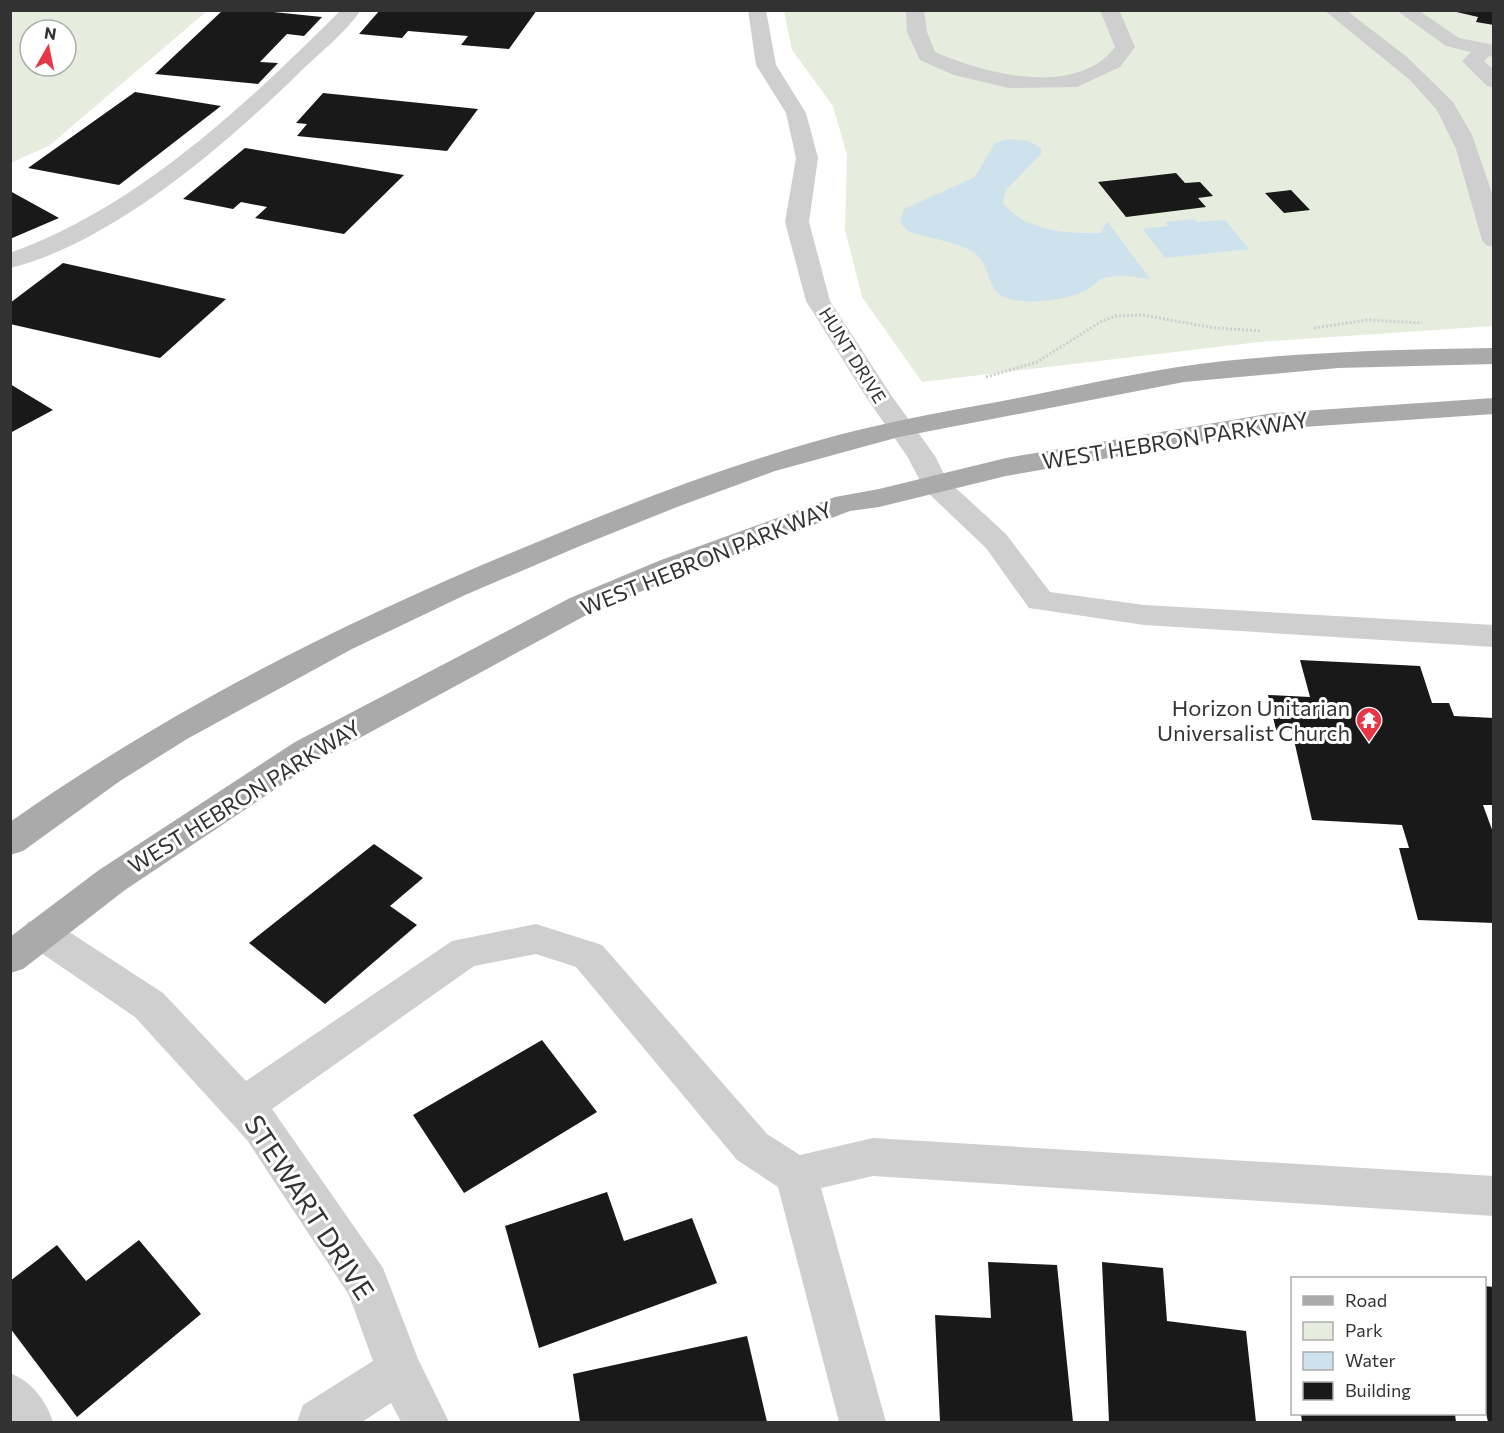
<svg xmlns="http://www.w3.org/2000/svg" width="1504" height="1433" font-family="Commissioner,sans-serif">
	<rect width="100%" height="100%" fill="#fff"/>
	<path fill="#e6ecde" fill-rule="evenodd" d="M 10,11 L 11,10 L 207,11 L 50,145 L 11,163 ZM 30,30 L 66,30 L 66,66 L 30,66 Z
		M 784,11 L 1493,11 L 1493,326 L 1259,342 L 922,382 L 862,297 L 845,230 L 847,155 L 833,106 L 792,50 Z"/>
	<path fill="#cee2ee" d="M 1009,139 L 1029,141 L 1041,148 L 1041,154 L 1006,190 L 1003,203 C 1024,231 1069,234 1101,233 L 1107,221 L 1150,279 C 1134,277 1120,274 1104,278 C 1097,280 1092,288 1085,291 C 1068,299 1041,303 1022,301 C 982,298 996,274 977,255 C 965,243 926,238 908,231 L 900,222 L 904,209 L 975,177 L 995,143 Z
		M 1194,219 L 1197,222 L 1225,220 L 1249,249 L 1165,258 L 1143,229 L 1168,226 L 1165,222 Z"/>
	<path fill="#191919" d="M 223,10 L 254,10 L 322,17 L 304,36 L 287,34 L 260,62 L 278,63 L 258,84 L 155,74 Z
		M 380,10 L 537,10 L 509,49 L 461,45 L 468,36 L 408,31 L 402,38 L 359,34 Z
		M 1448,10 L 1494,10 L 1494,25 L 1476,22 L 1478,17 Z
		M 135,92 L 221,106 L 119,185 L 28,168 Z
		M 323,93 L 478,109 L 447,151 L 297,136 L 307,124 L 296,123 Z
		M 245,148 L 404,175 L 344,234 L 255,218 L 267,207 L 241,202 L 233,209 L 183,199 Z
		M 1176,173 L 1185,183 L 1200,182 L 1213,196 L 1198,198 L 1206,207 L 1126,217 L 1098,182 Z
		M 1291,190 L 1310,210 L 1284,213 L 1265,193 Z
		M 10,191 L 59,218 L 10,239 Z
		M 63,263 L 226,299 L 160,358 L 10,324 L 10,303 Z
		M 10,384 L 53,410 L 10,433 Z
		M 1300,660 L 1420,666 L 1432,703 L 1449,703 L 1454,716 L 1494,718 L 1494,805 L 1483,805 L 1494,835 L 1494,923 L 1418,920 L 1399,848 L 1409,848 L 1402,825 L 1312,820 L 1292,731 L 1276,730 L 1268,695 L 1310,697 Z
		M 374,844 L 423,878 L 390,906 L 417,925 L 325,1004 L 249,943 Z
		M 542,1040 L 597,1112 L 464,1193 L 413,1115 Z
		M 607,1192 L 624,1241 L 692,1218 L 717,1283 L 539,1348 L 505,1226 Z
		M 139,1240 L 201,1314 L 77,1417 L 10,1328 L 10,1281 L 57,1245 L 86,1281 Z
		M 988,1262 L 1057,1265 L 1073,1422 L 940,1422 L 935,1315 L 991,1318 Z
		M 1102,1262 L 1163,1268 L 1167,1321 L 1246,1331 L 1256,1422 L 1109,1422 Z
		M 1484,1286 L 1494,1287 L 1494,1422 L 1488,1422 L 1484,1404 Z
		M 747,1336 L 767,1422 L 580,1422 L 573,1374 Z
		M 1301,1414 L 1455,1414 L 1456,1422 L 1302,1422 Z"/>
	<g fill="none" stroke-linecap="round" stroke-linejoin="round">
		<path stroke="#cfcfcf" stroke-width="3" stroke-dasharray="2 2" stroke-linecap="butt" d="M 1314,328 L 1368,320 L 1422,323
			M 986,377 L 1037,362 L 1102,321 L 1116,316 L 1142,315 L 1215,328 L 1262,331"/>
		<path fill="#cfcfcf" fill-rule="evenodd" d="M 341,10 L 361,10 C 346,32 322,51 303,69 C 229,142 113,243 10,268 L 10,253 C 137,208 247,104 341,10 Z
			M 748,10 L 766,10 L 776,65 L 806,113 L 818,158 L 809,222 L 830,301 L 891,395 L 935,456 L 947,480 L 1006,534 L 1050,592 L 1144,605 L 1494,625 L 1494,647 L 1144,625 L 1029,608 L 986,548 L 925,490 L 907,456 L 866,397 L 806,301 L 785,222 L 796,158 L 786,113 L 756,65 Z
			M 906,10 L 924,10 L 927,32 L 935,52 C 985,74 1077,98 1115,47 L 1100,10 L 1119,10 L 1135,47 L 1120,67 L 1077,87 L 1009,88 L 954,75 L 920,60 L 907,32 Z
			M 1324,10 L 1346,10 L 1407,57 L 1453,102 L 1472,135 L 1494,199 L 1494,247 L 1486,245 L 1482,240 L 1456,149 L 1437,110 L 1410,80 Z
			M 1396,10 L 1418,10 L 1459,38 L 1494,45 L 1494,57 L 1489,56 L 1484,61 L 1494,70 L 1494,88 L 1487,86 L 1462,61 L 1471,52 L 1446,46 Z
			M 41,918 L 54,922 L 163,993 L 246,1081 L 452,941 L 536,924 L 602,945 L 767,1134 L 800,1155 L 873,1138 L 1494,1176 L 1494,1216 L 873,1176 L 821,1188 L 886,1422 L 839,1422 L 778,1187 L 737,1160 L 576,967 L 536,954 L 474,966 L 272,1109 L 383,1268 L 418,1359 L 449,1422 L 401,1422 L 391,1403 L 362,1422 L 297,1422 L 303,1405 L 373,1361 L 349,1295 L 247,1140 L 135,1017 L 28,944 L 22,933 L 28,922 Z
			M 10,1373 C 32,1382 46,1400 53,1422 L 10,1422 Z"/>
		<path fill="#aaa" fill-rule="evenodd" d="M 1494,348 L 1494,364 L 1338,368 L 1184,382 L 899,437 L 775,471 L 677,507 L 580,546 L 465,595 L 352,649 L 187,739 L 120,781 L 23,851 L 10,855 L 10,822 C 175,706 349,619 535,543 C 635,501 737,462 842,434 C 903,418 966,408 1028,396 C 1093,383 1158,368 1224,361 C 1313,352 1403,349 1494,348 Z
			M 1494,398 L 1494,414 L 1274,429 L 1006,476 L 879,507 L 850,511 L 683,574 L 592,612 L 319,760 L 125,890 L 23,969 L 10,973 L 10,937 L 99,870 L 295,742 L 570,598 L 661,560 L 835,497 L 879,489 L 1006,458 L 1274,413 Z"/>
	</g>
	<defs>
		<g id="temple-pin" transform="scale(1.35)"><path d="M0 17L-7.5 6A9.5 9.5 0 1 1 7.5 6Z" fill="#e73747" stroke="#fff"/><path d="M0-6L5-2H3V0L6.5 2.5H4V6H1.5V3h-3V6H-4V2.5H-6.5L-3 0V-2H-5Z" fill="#fff"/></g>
	</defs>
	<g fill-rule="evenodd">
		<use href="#temple-pin" x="1369" y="720"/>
	</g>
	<g text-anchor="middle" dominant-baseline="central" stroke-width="6" stroke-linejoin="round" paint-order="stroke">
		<g font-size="18" fill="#323232" stroke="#fff">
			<text transform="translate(853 355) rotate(58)">HUNT DRIVE</text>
		</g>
		<g font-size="22" fill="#323232" stroke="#fff">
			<text transform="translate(1175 440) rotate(-9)">WEST HEBRON PARKWAY</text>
			<text transform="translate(706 558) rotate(-22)">WEST HEBRON PARKWAY</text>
			<text transform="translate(244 796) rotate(-32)">WEST HEBRON PARKWAY</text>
		</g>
		<g font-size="22" fill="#323232" stroke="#fff" text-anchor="end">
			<text x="1350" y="707">Horizon Unitarian<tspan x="1350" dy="25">Universalist Church</tspan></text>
		</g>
		<g font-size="27" fill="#323232" stroke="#fff">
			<text transform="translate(310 1207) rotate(57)">STEWART DRIVE</text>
		</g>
	</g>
	<rect width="1504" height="1433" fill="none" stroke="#323232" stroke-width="24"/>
	<rect x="1291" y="1277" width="195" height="138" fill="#ffffff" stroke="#adadad" stroke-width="1.5"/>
	<rect x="1303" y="1296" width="30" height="9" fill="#aaaaaa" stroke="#adadad" stroke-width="1.5"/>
	<text x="1345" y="1307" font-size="18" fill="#323232">Road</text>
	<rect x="1303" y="1322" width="30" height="18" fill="#e6ecde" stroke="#adadad" stroke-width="1.5"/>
	<text x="1345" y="1337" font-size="18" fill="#323232">Park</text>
	<rect x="1303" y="1352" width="30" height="18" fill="#cee2ee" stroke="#adadad" stroke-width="1.5"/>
	<text x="1345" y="1367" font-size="18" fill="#323232">Water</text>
	<rect x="1303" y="1382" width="30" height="18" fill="#191919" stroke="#adadad" stroke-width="1.5"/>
	<text x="1345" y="1397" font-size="18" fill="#323232">Building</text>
	<g transform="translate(48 48) rotate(9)"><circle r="28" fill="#ffffff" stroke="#adadad" stroke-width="1.5"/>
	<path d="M0-4.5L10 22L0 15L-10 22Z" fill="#e73747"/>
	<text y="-9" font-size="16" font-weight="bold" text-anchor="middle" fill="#323232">N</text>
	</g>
</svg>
